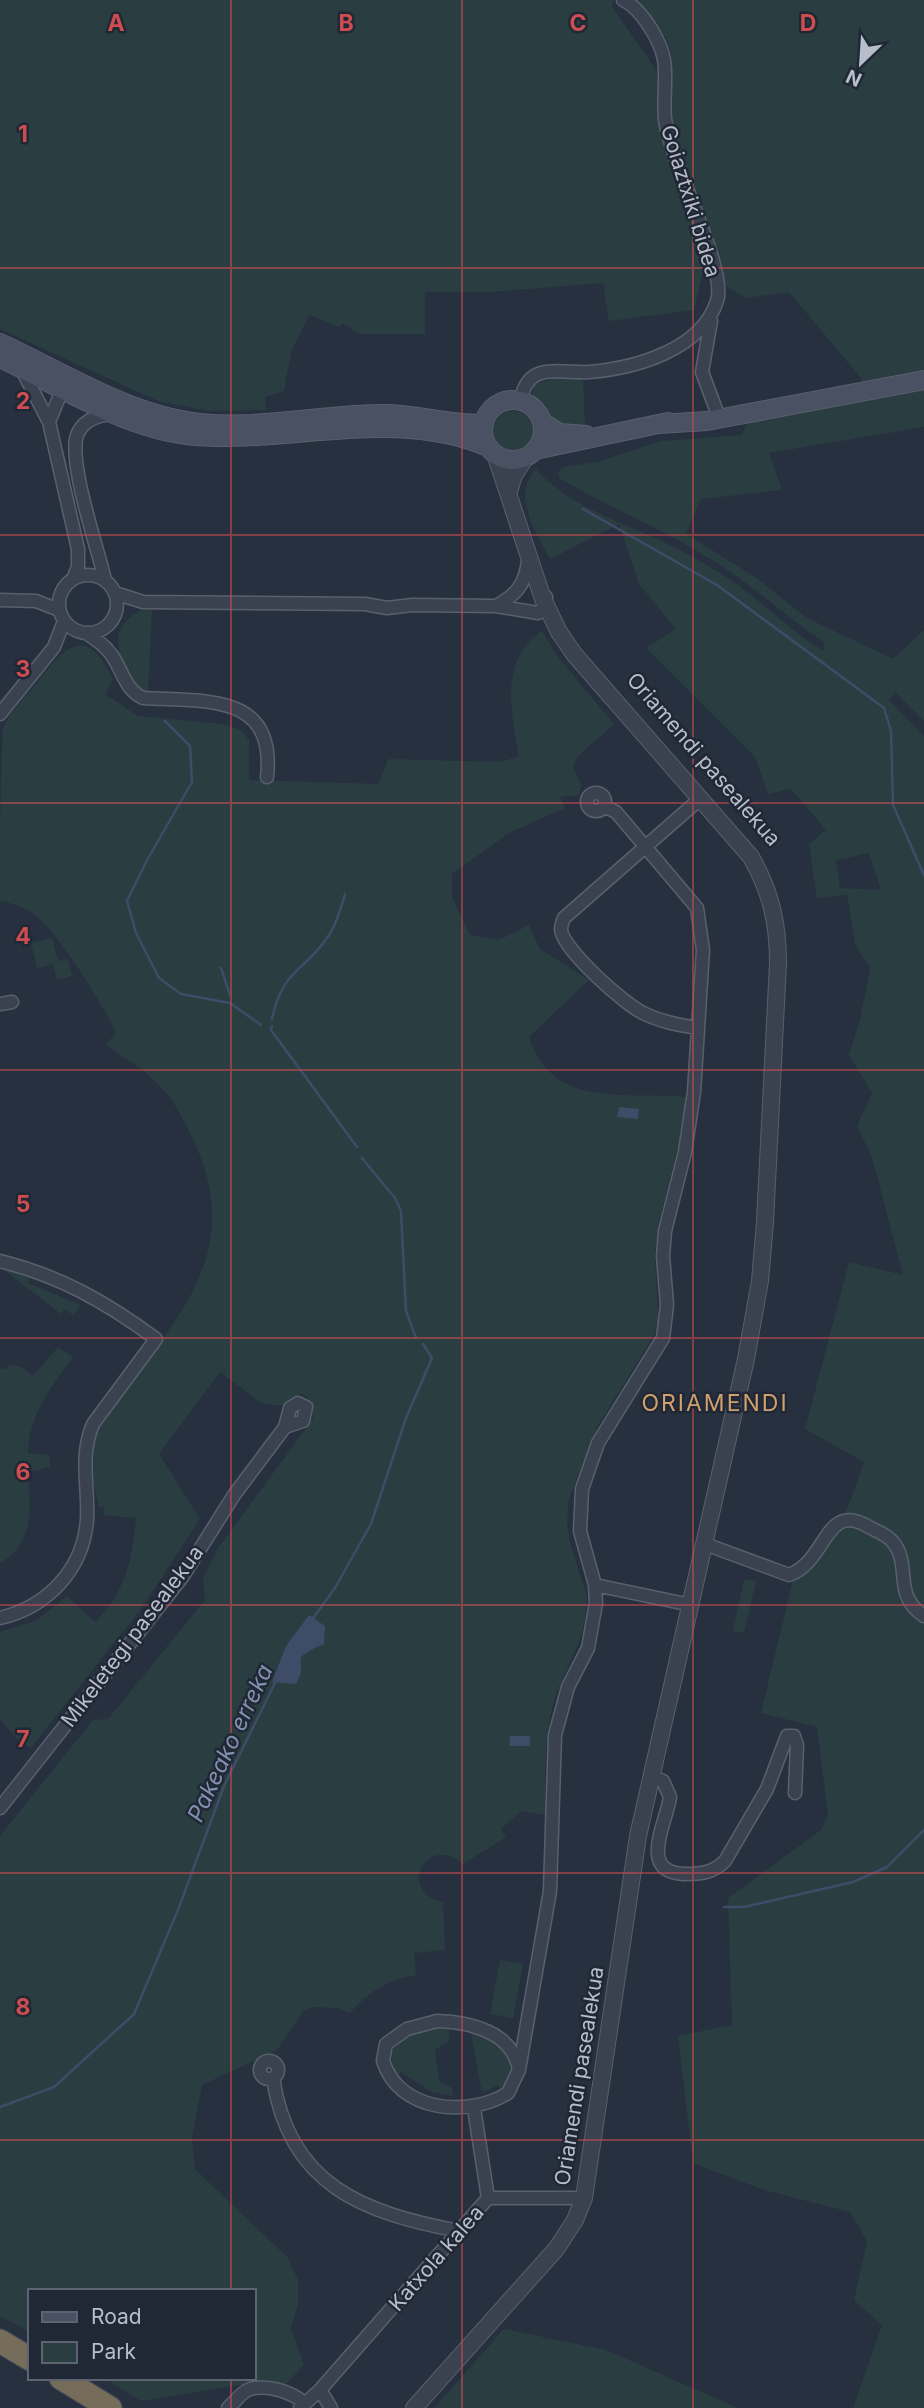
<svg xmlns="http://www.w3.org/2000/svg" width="924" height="2408" font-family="Inter,sans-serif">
	<rect width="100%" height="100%" fill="#27303f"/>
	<path fill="#2a3e41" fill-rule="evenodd" d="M 0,0 L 613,0 L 612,7 L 659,74 L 671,77 C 676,37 658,27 633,0 L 924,0 L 924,427 L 769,453 L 782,490 L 701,499 L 686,534 L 755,577 L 807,618 L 893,659 L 924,630 L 924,721 L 895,692 L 889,700 L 924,736 L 924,2408 L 853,2408 L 882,2325 L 854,2300 L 867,2241 L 850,2212 L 764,2190 L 693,2163 L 678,2036 L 732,2025 L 728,1898 L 821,1830 L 828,1815 L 817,1727 L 761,1713 L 793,1580 C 833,1552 849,1507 864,1462 L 805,1429 L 849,1262 L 903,1275 L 872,1157 L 857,1126 L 872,1093 L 849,1055 L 861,1016 L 870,968 L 855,945 L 847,895 L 817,898 L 809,844 L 826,830 L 791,789 L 768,794 L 755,757 L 646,648 L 676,629 L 639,584 L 619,524 L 550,559 C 536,533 511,495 536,469 C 572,510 627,523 674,547 C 700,560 729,577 751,595 C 775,614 796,634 823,651 L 825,643 C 786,617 752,584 712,560 C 662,529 609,507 559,478 L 558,472 L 563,467 L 597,462 L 661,441 L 742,435 L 749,419 L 865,401 L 861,378 L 789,292 L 745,298 L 703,271 L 694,310 L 609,321 L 603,283 L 490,292 L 425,292 L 425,334 L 358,334 L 343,323 L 339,327 L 309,315 L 291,352 L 284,391 L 265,397 L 266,410 L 209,411 L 158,401 L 0,329 ZM 869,853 L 881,890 L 840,888 L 836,860 Z
		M 583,379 L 585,426 C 557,433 550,410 531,397 L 534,385 L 552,379 Z
		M493 431a20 20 0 1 1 40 0a20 20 0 1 1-40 0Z
		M 141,610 L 152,610 L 148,693 C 127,688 115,652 119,634 C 122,623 131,616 141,610 Z
		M 542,631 L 558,657 L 614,724 L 577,757 L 573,768 L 581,784 L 579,795 L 560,797 L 565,808 L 509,833 L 452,874 L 452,897 L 470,935 L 499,940 L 529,925 L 540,949 L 589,980 L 529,1037 C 552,1111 629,1091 687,1097 L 681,1136 L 659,1222 L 655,1254 L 658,1319 L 654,1335 L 596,1429 L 569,1499 L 567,1522 L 571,1546 L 587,1596 C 586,1642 569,1658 555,1698 C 543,1735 545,1776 546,1815 L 521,1811 L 501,1829 L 506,1837 L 463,1864 C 427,1832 396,1892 443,1902 L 445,1950 L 414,1953 L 416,1975 C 386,1981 370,1991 350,2013 L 339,2008 L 313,2007 L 304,2010 L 277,2050 L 202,2085 L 192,2138 L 195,2169 L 288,2258 L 298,2280 L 298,2305 L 291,2328 L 304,2365 L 285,2385 L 247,2384 L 141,2401 L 104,2378 L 254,2378 L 254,2291 L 30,2291 L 30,2332 L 0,2316 L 0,1836 L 93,1720 L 108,1719 L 205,1600 L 203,1578 L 218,1548 L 313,1419 L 312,1402 L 302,1393 L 286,1406 L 263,1404 L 220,1372 L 159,1454 L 200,1519 L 143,1606 L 31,1748 L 21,1743 L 0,1719 L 0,1632 L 36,1621 L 67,1596 L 95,1622 C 125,1594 133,1557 136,1518 L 104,1515 L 104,1507 L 99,1507 C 95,1489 88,1467 92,1449 C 99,1410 143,1366 166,1334 C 209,1275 227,1220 198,1151 C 190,1133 180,1111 168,1095 C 151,1074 128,1060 106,1045 L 116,1032 C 98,997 67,947 39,918 C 30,909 13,903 0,901 C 0,849 0,779 3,729 C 6,716 23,700 31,690 C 61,652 84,618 113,679 L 105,694 L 138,716 L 223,724 L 241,730 L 249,740 L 249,780 L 378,784 L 388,759 L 501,762 L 519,756 C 511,713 499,659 542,631 Z
		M 52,938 L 58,961 L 68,959 L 72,976 L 57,980 L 53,964 L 37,968 L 31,943 Z
		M 3,1269 L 30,1276 L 28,1283 L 81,1305 L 73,1315 L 65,1309 L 61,1314 Z
		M 58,1347 L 73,1357 C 51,1386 29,1415 28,1453 L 49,1455 L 50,1467 L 28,1472 C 29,1508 37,1541 0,1563 L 0,1368 L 7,1369 L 8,1365 L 21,1367 L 33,1376 Z
		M 744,1579 L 756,1581 L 744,1633 L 733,1631 Z
		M 500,1960 L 523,1964 L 513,2018 L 490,2014 Z
		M 449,2025 L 449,2041 L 435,2050 L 439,2081 L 452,2088 L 453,2096 L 432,2092 L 401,2072 L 396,2077 C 378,2036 414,2026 449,2025 Z
		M 470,2029 C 489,2038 506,2044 515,2065 L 503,2092 L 498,2085 L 482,2093 Z
		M 504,2329 L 606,2350 L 738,2408 L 434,2408 Z"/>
	<path fill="#3e4c67" d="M 619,1107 L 639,1109 L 638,1119 L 617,1117 Z
		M 309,1615 L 325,1626 L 324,1644 C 284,1661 311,1658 296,1684 L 272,1682 L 286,1646 Z
		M 510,1736 L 530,1736 L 530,1746 L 509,1746 Z"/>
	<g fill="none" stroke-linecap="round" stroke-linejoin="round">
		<path stroke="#3e4c67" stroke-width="2.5" d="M 583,509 L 717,585 L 884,708 L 891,731 L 893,805 L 924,875
			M 165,721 L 190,746 L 192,782 L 146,862 L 127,901 L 136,933 L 159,978 L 181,994 L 230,1003 L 261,1025
			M 221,968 L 230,995
			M 272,1019 C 282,969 306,971 329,935 C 337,923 341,908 345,894
			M 272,1026 L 271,1030 L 357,1147
			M 362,1158 L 395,1198 L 401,1211 L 406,1311 L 416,1338
			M 311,1621 L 335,1588 L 371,1524 L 406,1418 L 432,1358 L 423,1344
			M 724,1907 L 744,1907 L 853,1882 L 887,1867 L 924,1830
			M 0,2107 L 54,2087 L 134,2014 L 178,1910 L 224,1786 L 276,1681"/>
		<g stroke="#59606d" stroke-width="15">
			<path id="minor" d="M 711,321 L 702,372 L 717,412
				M 23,372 L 49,422 L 78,549 L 78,567 L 73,579
				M 520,402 C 523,389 527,377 541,373 C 555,369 574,373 589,372 C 636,368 701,350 717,301 C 728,269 670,163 665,119 C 663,99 667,79 664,60 C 661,41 641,8 623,0
				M 49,422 L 60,395 L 70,390
				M59 604a29 29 0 1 1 58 0a29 29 0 1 1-58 0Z
				M 105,580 C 98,549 68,463 77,435 C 83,420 98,415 113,414
				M 115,593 L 143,602 L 365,604 L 387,608 L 412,605 L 496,606 L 538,613 L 544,608 L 546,597
				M 0,600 L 36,601 L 59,610
				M 496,606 C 516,595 525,585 528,561
				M 86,633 C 96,639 104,645 111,654 C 122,669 125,690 143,698 C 205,702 276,692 267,777
				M 0,714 L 54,647 L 64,621
				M587 802a9 9 0 1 1 18 0a9 9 0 1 1-18 0Z
				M 0,1004 L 12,1002
				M 698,1028 C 679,1025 662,1022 645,1014 C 626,1006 561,948 561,929 C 561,926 563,921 564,918 L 701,798
				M 0,1261 C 60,1276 106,1302 156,1339 L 93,1424 C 79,1457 89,1486 87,1520 C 83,1570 47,1607 0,1618
				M 705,1544 L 789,1575 C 828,1561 824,1500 869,1527 C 876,1531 886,1534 892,1541 C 913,1565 891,1594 924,1616
				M 595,1585 L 691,1605
				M 652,1777 L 663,1781 L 670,1797 C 667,1822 637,1872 684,1874 C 701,1874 713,1873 725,1861 L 767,1789 L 787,1736 L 794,1736 L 797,1745 L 795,1793
				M 0,1808 L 183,1576 L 234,1495 L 285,1427 L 290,1408 L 298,1403 L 306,1407 L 303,1421 L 285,1427
				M 437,2021 C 470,2022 513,2032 519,2070 L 508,2093 C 468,2118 399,2112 383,2061 L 386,2044 L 407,2029 Z
				M260 2070a9 9 0 1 1 18 0a9 9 0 1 1-18 0Z
				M 519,2070 L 550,1891 L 555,1735 L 568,1687 L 588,1648 L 596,1603 L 595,1585 L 580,1531 L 582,1489 L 598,1443 L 663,1338 L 667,1305 L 663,1256 L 665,1231 L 685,1152 L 694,1092 L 703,950 L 697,908 L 616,812 L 604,806
				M 273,2078 C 289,2186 364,2213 459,2231
				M 474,2108 L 488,2198
				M 320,2390 L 331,2408
				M 228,2408 C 235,2402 241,2392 250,2389 C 267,2384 292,2392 304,2403
				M 300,2408 L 320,2390 L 488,2198 L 584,2198"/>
		</g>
		<g stroke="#59606d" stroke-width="18">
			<path id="tertiary" d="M 509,491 L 514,475 L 526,457
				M 414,2408 L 557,2248 L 575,2220 L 584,2198 L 638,1836 L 746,1359 L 760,1281 L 765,1222 L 778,963 C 778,923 771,892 751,857 L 574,654 L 559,632 L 543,599 L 495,454"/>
		</g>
		<g stroke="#59606d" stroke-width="20">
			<path id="secondary" d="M 0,343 C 55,368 117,407 176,419 C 245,434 319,413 388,414 C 420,415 452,425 484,424
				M 0,358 C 57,385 124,428 187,435 C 286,446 391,406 488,447
				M483 430a30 30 0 1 1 60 0a30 30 0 1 1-60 0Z
				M 542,422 L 559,433 L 586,435
				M 659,424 L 707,421 L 924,380
				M 535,450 L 668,422"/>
		</g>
		<g stroke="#464d5a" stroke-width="25">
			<path id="motorway" d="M 0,2341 L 30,2359
				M 61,2378 L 110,2408"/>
		</g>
		<use href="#minor" stroke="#3b424f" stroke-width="12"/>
		<use href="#tertiary" stroke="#3b424f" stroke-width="16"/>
		<use href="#secondary" stroke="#495162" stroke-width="18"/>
		<use href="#motorway" stroke="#756c59" stroke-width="23"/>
	</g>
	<path fill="none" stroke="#ce4d50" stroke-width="2" stroke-opacity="0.55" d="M 231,0 L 231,2291M 462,0 L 462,2408M 693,0 L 693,2408M 0,268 L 924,268M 0,535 L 924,535M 0,803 L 924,803M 0,1070 L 924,1070M 0,1338 L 924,1338M 0,1605 L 924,1605M 0,1873 L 924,1873M 0,2140 L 924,2140M 231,2378 L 231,2408"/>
	<g text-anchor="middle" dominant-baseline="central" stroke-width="5" stroke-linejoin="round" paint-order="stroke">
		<g font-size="21" fill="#b8bdca" stroke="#202735">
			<text transform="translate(691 201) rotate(73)">Goiaztxiki bidea</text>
			<text transform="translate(704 759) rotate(49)">Oriamendi pasealekua</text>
			<text transform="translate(132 1636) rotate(-53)">Mikeletegi pasealekua</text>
			<text transform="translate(579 2076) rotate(-81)">Oriamendi pasealekua</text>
			<text transform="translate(436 2258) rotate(-49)">Katxola kalea</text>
		</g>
		<g font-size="23" letter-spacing="2" fill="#d0a06d" stroke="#202735">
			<text x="715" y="1403">ORIAMENDI</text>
		</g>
		<g font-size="23" font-style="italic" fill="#8191b0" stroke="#202735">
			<text transform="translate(230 1743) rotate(-65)">Pakeako erreka</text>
		</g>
	</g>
	<g font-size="23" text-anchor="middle" font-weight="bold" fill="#ce4d50" stroke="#202735" stroke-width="5" stroke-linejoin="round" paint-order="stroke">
		<text x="116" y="31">A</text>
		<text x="346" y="31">B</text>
		<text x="578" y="31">C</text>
		<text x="808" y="31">D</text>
		<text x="23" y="142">1</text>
		<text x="23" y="409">2</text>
		<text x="23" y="677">3</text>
		<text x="23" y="944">4</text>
		<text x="23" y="1212">5</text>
		<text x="23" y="1480">6</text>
		<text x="23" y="1747">7</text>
		<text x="23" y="2015">8</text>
	</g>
	<rect x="28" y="2289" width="228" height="91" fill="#202735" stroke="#5d6371" stroke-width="2"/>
	<rect x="42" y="2312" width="35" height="10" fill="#495162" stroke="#5d6371" stroke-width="2"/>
	<text x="91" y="2324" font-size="21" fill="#b8bdca">Road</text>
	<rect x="42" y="2342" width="35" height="21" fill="#2a3e41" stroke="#5d6371" stroke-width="2"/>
	<text x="91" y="2359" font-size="21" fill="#b8bdca">Park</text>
	<g transform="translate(861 63) rotate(205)" stroke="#202735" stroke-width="5" paint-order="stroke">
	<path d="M0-5L12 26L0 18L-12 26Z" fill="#b8bdca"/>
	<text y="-10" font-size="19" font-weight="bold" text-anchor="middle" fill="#b8bdca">N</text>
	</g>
</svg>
